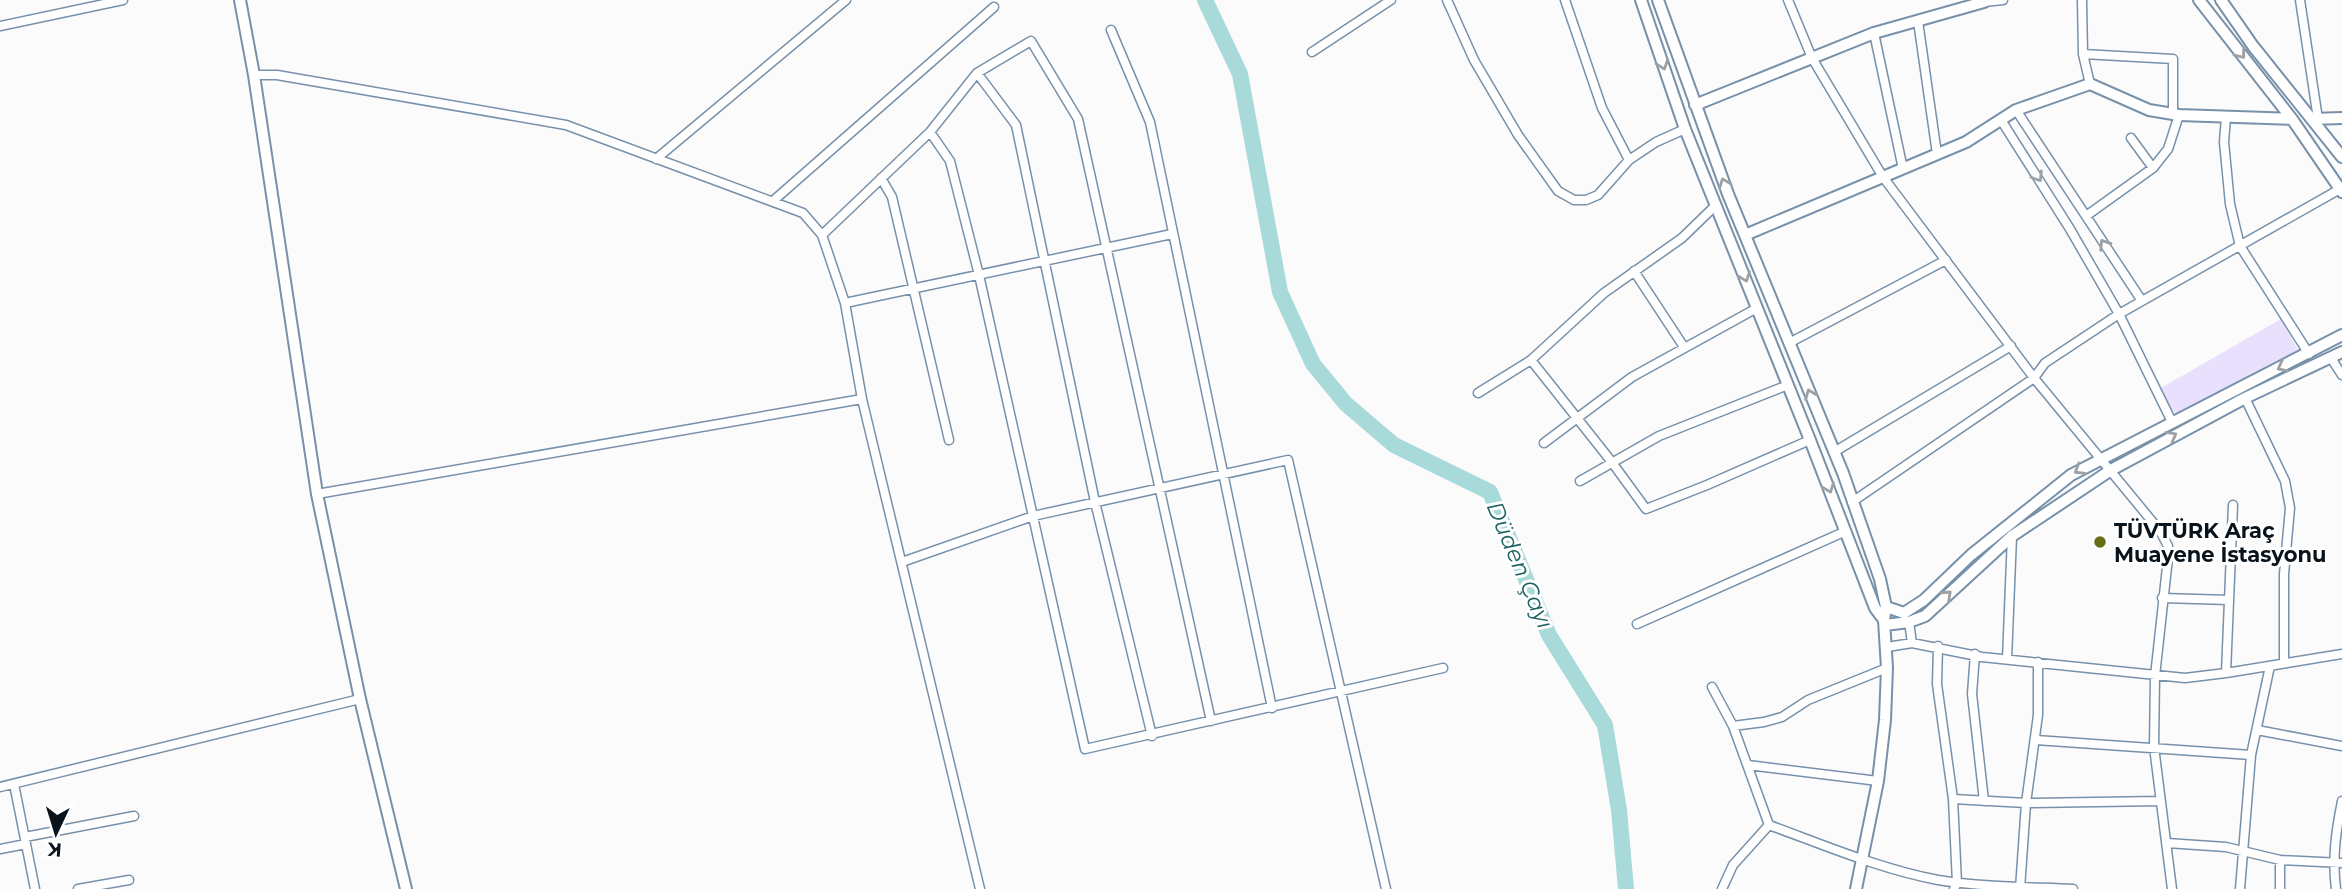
<svg xmlns="http://www.w3.org/2000/svg" width="2342" height="889" font-family="Montserrat,sans-serif">
	<rect width="100%" height="100%" fill="#fbfbfb"/>
	<path fill="#e9e0fe" d="M 2281,319 L 2298,350 L 2176,413 L 2172,410 L 2161,388 Z"/>
	<g fill="none" stroke-linecap="round" stroke-linejoin="round">
		<path stroke="#a7dad8" stroke-width="16" d="M 1205,0 L 1240,74 L 1280,292 L 1313,364 L 1346,404 L 1394,445 L 1490,492 L 1549,635 L 1605,725 L 1619,810 L 1626,889"/>
		<g stroke="#7791aa" stroke-width="11">
			<path id="street" d="M 1447,0 L 1474,60 L 1518,135 L 1558,191 L 1574,200 L 1586,200 L 1598,195 L 1629,160 L 1656,142 L 1685,129
				M 1565,0 L 1602,108 L 1629,160
				M 1788,0 L 1812,58 L 1883,177 L 2034,378 L 2160,531 L 2168,546 L 2168,558 L 2155,676 L 2154,747 L 2172,889
				M 2082,0 L 2083,54 L 2090,84
				M 2300,0 L 2318,119
				M 1984,2 L 2003,0
				M 1918,21 L 1937,154
				M 0,26 L 123,0
				M 1111,30 L 1150,122 L 1272,708
				M 1874,33 L 1903,169
				M 1312,52 L 1391,0
				M 2083,54 L 2173,59 L 2173,114
				M 977,73 L 1016,125 L 1095,502 L 1152,736
				M 254,75 L 277,75 L 566,125 L 803,213 L 822,235 L 845,303 L 862,399 L 980,889
				M 2016,110 L 2142,301
				M 2226,117 L 2224,142 L 2230,204 L 2240,246 L 2309,354
				M 2001,120 L 2070,229 L 2119,314 L 2172,422
				M 930,132 L 950,161 L 979,275 L 1085,749 L 1443,668
				M 2131,138 L 2153,168
				M 656,159 L 846,0
				M 881,178 L 892,197 L 949,440
				M 773,201 L 994,7
				M 2086,216 L 2153,168 L 2168,149 L 2179,115
				M 822,235 L 930,132 L 977,73 L 1031,41 L 1078,119 L 1211,721
				M 1634,271 L 1684,347
				M 845,303 L 1172,234
				M 1789,343 L 1946,260
				M 2331,358 L 2342,375
				M 1531,360 L 1611,461 L 1646,509 L 1707,485 L 1810,440
				M 1478,393 L 1531,360 L 1604,293 L 1682,238 L 1716,205
				M 2245,398 L 2285,481 L 2290,508 L 2284,574 L 2284,663
				M 1544,443 L 1632,377 L 1757,308
				M 1834,452 L 2011,346
				M 1580,481 L 1659,436 L 1788,385
				M 317,494 L 862,399
				M 1852,502 L 2034,378 L 2045,363 L 2119,314 L 2340,189
				M 902,562 L 1033,516 L 1288,460 L 1386,889
				M 2162,598 L 2229,600
				M 1909,622 L 1912,643
				M 1637,624 L 1846,531
				M 1938,646 L 1937,684 L 1953,799 L 1957,883 L 1954,889
				M 1887,647 L 1912,643 L 1982,657 L 2185,678 L 2226,673 L 2342,654
				M 1975,654 L 1972,694 L 1984,801
				M 2007,659 L 2012,536
				M 2226,673 L 2233,505
				M 1712,687 L 1733,726 L 1769,825
				M 1733,726 L 1764,722 L 1782,717 L 1808,700 L 1887,668
				M 2257,730 L 2342,746
				M 2036,740 L 2251,755
				M 1748,765 L 1878,781
				M 14,784 L 35,889
				M 0,787 L 360,699
				M 1953,799 L 2026,803 L 2159,801
				M 25,837 L 134,816
				M 2167,843 L 2226,847 L 2280,860 L 2342,863
				M 0,849 L 26,844
				M 2280,860 L 2280,889
				M 78,889 L 129,880
				M 1722,889 L 1733,865 L 1769,825 C 1824,845 1880,869 1938,880 C 1982,887 2028,887 2073,889
				M 2020,889 L 2026,803 L 2038,715 L 2038,662
				M 2240,889 L 2251,755 L 2270,666
				M 2336,889 C 2332,858 2336,831 2342,801"/>
		</g>
		<g stroke="#7791aa" stroke-width="14">
			<path id="secondary" d="M 240,0 L 254,75 L 317,494 L 360,699 L 406,889
				M 1641,0 L 1685,129 L 1810,440 L 1875,608 L 1884,620
				M 1658,0 L 1728,194 L 1843,473 L 1880,579 L 1886,607 L 1884,620 L 1887,668 L 1885,720 L 1878,781 L 1856,889
				M 2199,0 L 2292,119 L 2342,192
				M 2221,0 L 2253,46 L 2342,157
				M 1695,105 L 1874,33 L 1984,2 L 1983,0
				M 2312,119 L 2342,118
				M 1745,235 L 1966,142 L 2016,110 L 2090,84 L 2149,110 L 2179,115 L 2292,119
				M 1886,607 L 1904,613 L 1924,600 L 1971,555 L 2071,475 L 2342,335
				M 1885,625 L 1909,622 L 1925,616 L 2012,536 L 2111,470 L 2245,398 L 2342,352"/>
		</g>
		<use href="#street" stroke="#fff" stroke-width="8"/>
		<use href="#secondary" stroke="#fff" stroke-width="10"/>
	</g>
	<defs><path id="oneway-chevron" d="M-2-3.5L2.5 0L-2 3.5" fill="none" stroke-width="1.6" stroke-linecap="round" stroke-linejoin="round" transform="scale(1.75)"/></defs>
	<g stroke="#9da1a4">
		<use href="#oneway-chevron" transform="translate(2241 54) rotate(52)"/>
		<use href="#oneway-chevron" transform="translate(1663 65) rotate(71)"/>
		<use href="#oneway-chevron" transform="translate(2038 177) rotate(58)"/>
		<use href="#oneway-chevron" transform="translate(1724 183) rotate(-111)"/>
		<use href="#oneway-chevron" transform="translate(2104 244) rotate(-123)"/>
		<use href="#oneway-chevron" transform="translate(1745 277) rotate(69)"/>
		<use href="#oneway-chevron" transform="translate(2282 367) rotate(153)"/>
		<use href="#oneway-chevron" transform="translate(1810 394) rotate(-112)"/>
		<use href="#oneway-chevron" transform="translate(2172 436) rotate(-29)"/>
		<use href="#oneway-chevron" transform="translate(2079 470) rotate(149)"/>
		<use href="#oneway-chevron" transform="translate(1829 488) rotate(69)"/>
		<use href="#oneway-chevron" transform="translate(1947 595) rotate(-43)"/>
	</g>
	<circle fill="#666f16" stroke="#fff" stroke-width="2.5" cx="2100" cy="542" r="7"/>
	<g text-anchor="middle" dominant-baseline="central" stroke-width="6" stroke-linejoin="round" paint-order="stroke">
		<g font-size="21" font-weight="bold" fill="#09131c" stroke="#fff" text-anchor="start">
			<text x="2114" y="530">TÜVTÜRK Araç<tspan x="2114" dy="24">Muayene İstasyonu</tspan></text>
		</g>
		<g font-size="23" font-style="italic" fill="#1d6160" stroke="#fff">
			<text transform="translate(1520 565) rotate(67)">Düden Çayı</text>
		</g>
	</g>
	<g transform="translate(56 833) rotate(184)" stroke="#ffffff" stroke-width="5" paint-order="stroke">
	<path d="M0-5L12 26L0 18L-12 26Z" fill="#09131c"/>
	<text y="-10" font-size="19" font-weight="bold" text-anchor="middle" fill="#09131c">K</text>
	</g>
</svg>
